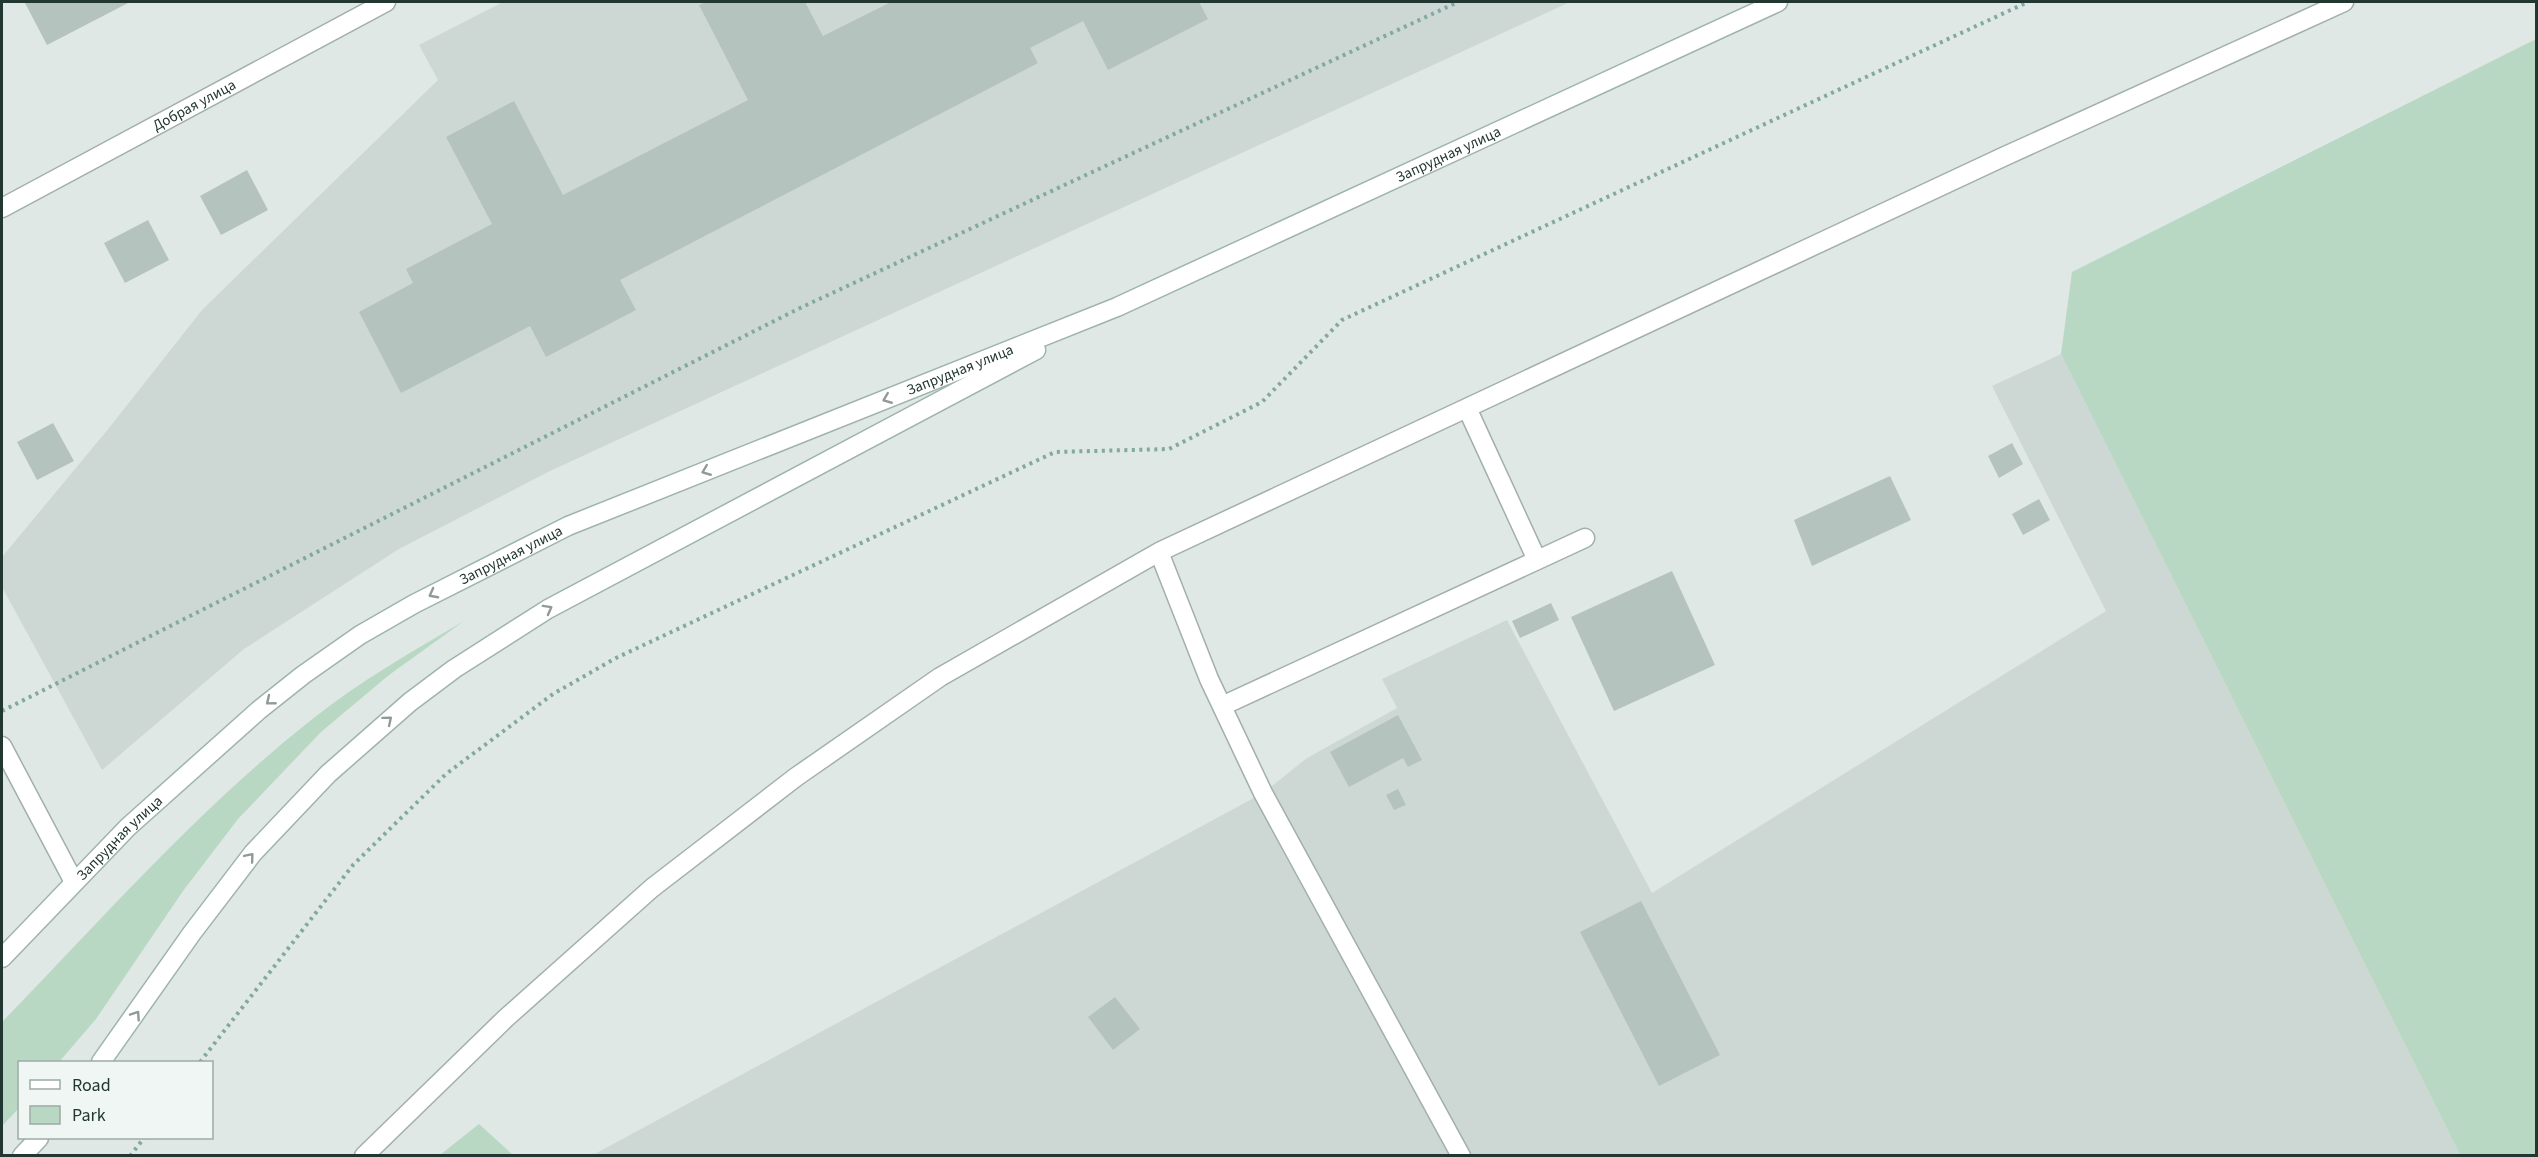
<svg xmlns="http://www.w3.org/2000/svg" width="2538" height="1157" font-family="'Source Sans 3',sans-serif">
	<rect width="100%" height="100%" fill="#dfe8e5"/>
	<path fill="#cdd8d4" d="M 503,2 L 1570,2 L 550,471 L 399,549 L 244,649 L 102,770 L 2,587 L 2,557 L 109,428 L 202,310 L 438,80 L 419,45 Z
		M 2061,354 L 2460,1155 L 591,1156 L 1263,793 L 1307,758 L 1397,708 L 1382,679 L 1507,620 L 1652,893 L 2106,611 L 1992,386 Z"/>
	<path fill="#b9d8c3" d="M 2536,39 L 2536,1155 L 2460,1155 L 2061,354 L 2072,272 Z
		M 464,621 L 389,675 L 321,732 L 238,819 L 183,891 L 96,1019 L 59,1062 L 20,1062 L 19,1108 L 2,1126 L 2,1022 C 103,918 200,807 315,717 C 362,680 413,651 464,621 Z
		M 479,1124 L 513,1155 L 440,1155 Z"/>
	<path fill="#b4c3be" d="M 27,2 L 130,2 L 47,45 L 25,3 Z
		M 706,2 L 805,2 L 823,36 L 891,2 L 1199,2 L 1208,19 L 1108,70 L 1083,21 L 1030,48 L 1038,63 L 620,280 L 636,310 L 546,357 L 530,326 L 401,393 L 359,312 L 413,283 L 406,269 L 492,224 L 446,137 L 514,101 L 563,195 L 748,100 L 699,5 Z
		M 247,170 L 268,210 L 221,235 L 200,196 Z
		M 148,220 L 169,260 L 125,283 L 104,243 Z
		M 53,423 L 74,461 L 37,480 L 17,442 Z
		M 2012,443 L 2023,464 L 1999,478 L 1988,456 Z
		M 1890,476 L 1911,520 L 1812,566 L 1794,520 Z
		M 2039,499 L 2050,520 L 2023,535 L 2012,514 Z
		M 1672,571 L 1715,665 L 1614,711 L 1571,617 Z
		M 1551,603 L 1559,620 L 1520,638 L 1512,621 Z
		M 1398,715 L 1422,760 L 1408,767 L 1403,758 L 1349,787 L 1330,752 Z
		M 1398,789 L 1406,805 L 1394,810 L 1386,795 Z
		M 1641,901 L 1720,1055 L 1659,1086 L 1580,932 Z
		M 1115,997 L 1140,1029 L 1113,1050 L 1088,1017 Z"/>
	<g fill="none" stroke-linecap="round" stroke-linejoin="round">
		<g stroke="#a3afac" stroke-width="21">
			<path id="lane" d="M 1467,408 L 1537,560
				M 1222,706 L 1585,538
				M 364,1156 L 506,1018 L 652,888 L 796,777 L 940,677 L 1159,552
				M 1461,1156 L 1263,793 L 1209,679 L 1159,552 L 2003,157 L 2344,2"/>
		</g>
		<g stroke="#a3afac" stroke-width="21">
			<g id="street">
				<path id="s1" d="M 2,208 L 386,2"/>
				<path d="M 2,746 L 74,882"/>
			</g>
		</g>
		<g stroke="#9fb3ad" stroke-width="21">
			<g id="secondary">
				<path id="s2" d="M 2,958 L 128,827 L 259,710 L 303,675 L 360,635 L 414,604 L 568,526 L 1117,307 L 1778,2"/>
				<path d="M 101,1062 L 192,933 L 253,853 L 328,774 L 410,702 L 454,669 L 548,609 L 1036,350"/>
				<path d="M 22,1156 L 39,1138"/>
			</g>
		</g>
		<path stroke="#82a99f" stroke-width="4" stroke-dasharray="3 4.5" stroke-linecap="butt" d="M 2,711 L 800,308 L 1458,2
			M 200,1062 L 353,865 L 446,774 L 553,694 L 616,658 L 1055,452 L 1169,449 L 1262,402 L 1342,320 L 2028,2
			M 130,1156 L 144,1138"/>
		<use href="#lane" stroke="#fff" stroke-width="18"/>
		<use href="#street" stroke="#fff" stroke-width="18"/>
		<use href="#secondary" stroke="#fff" stroke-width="18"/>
	</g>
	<defs><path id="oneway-chevron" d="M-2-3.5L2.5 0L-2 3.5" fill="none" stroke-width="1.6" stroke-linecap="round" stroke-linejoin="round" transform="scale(1.5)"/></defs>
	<g stroke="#909b98">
		<use href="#oneway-chevron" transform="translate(887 399) rotate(158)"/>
		<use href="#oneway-chevron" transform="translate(706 471) rotate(158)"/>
		<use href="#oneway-chevron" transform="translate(433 594) rotate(152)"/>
		<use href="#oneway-chevron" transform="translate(548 609) rotate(-29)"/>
		<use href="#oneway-chevron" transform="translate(270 701) rotate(141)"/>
		<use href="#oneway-chevron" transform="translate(388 720) rotate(-40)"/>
		<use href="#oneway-chevron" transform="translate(250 857) rotate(-50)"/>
		<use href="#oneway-chevron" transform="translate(136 1015) rotate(-56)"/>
	</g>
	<g text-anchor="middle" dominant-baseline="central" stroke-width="4.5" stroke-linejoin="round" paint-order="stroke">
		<g font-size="15" fill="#223732" stroke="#eff6f3">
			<text stroke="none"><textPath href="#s1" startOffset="218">Добрая улица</textPath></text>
			<text stroke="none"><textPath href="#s2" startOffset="1674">Запрудная улица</textPath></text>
			<text stroke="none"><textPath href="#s2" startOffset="1140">Запрудная улица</textPath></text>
			<text stroke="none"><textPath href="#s2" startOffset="654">Запрудная улица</textPath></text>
			<text stroke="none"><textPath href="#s2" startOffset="168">Запрудная улица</textPath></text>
		</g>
	</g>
	<rect width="2538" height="1157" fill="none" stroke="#223732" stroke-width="6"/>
	<rect x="18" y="1061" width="195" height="78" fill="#eff6f3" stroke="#9daaa6" stroke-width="1.5"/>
	<rect x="30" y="1080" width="30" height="9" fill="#ffffff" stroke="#9daaa6" stroke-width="1.5"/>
	<text x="72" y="1091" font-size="18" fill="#223732">Road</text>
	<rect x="30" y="1106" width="30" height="18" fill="#b9d8c3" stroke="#9daaa6" stroke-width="1.5"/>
	<text x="72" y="1121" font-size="18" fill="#223732">Park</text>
</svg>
